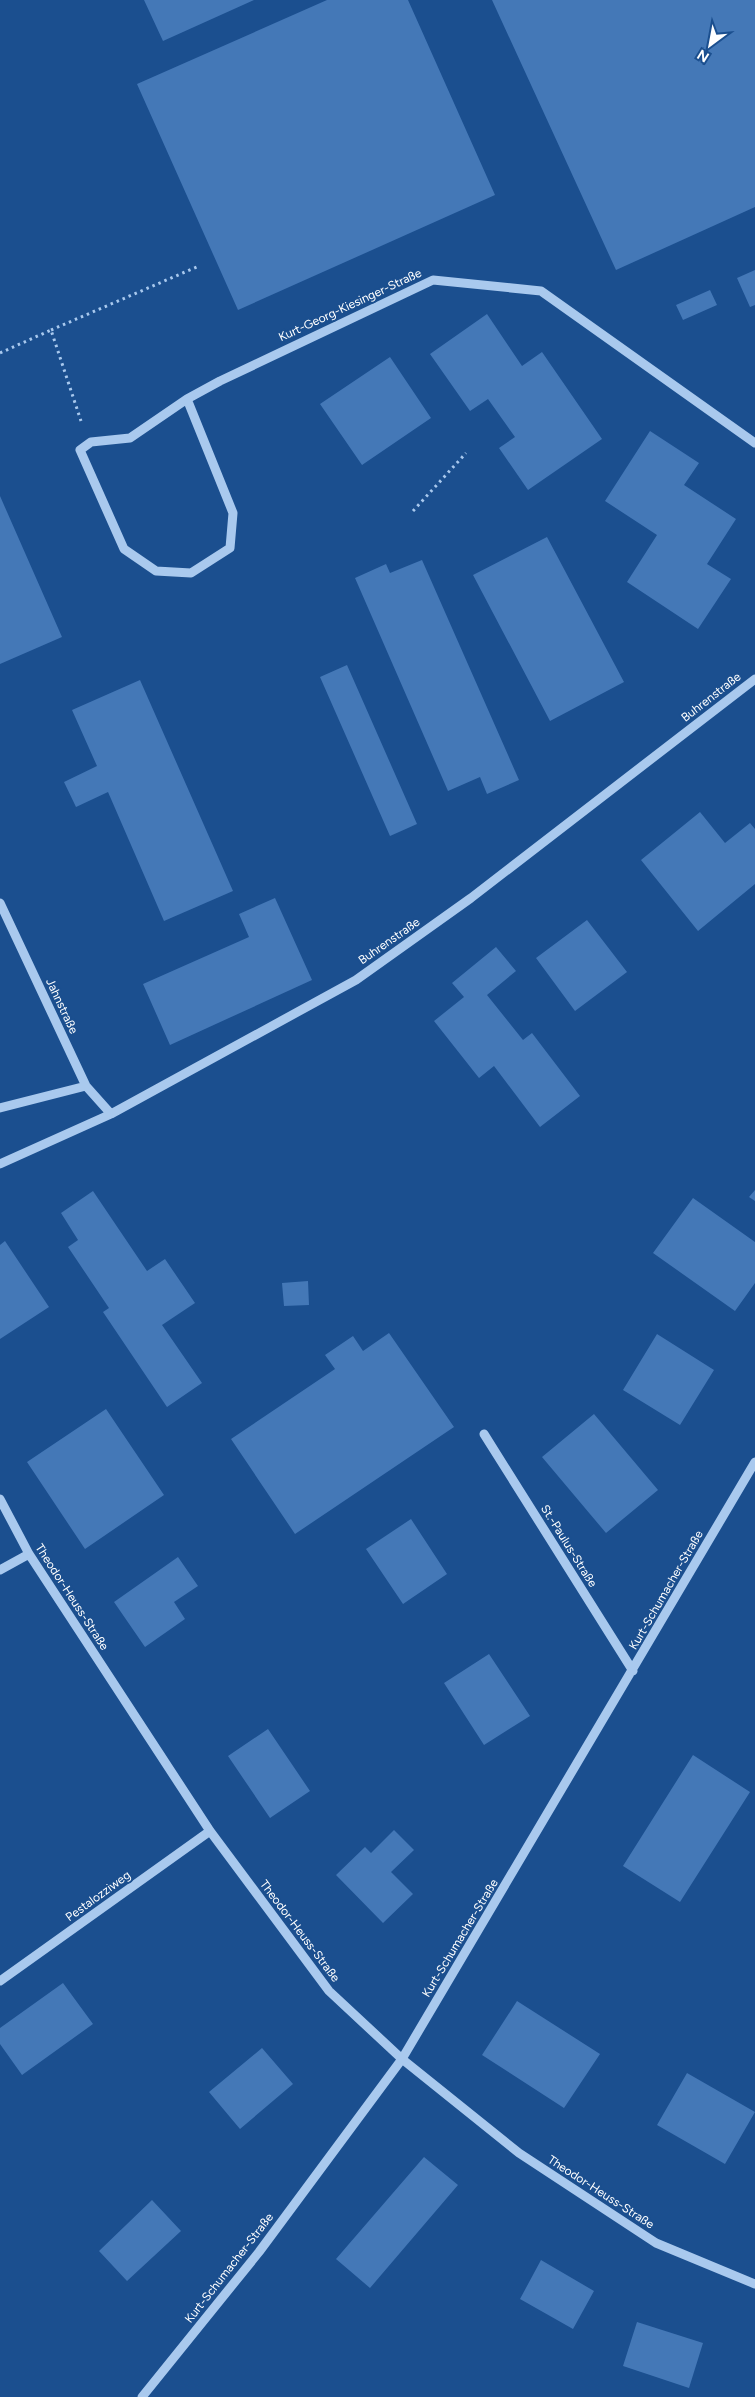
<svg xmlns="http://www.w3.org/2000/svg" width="755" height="2397" font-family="Figtree,sans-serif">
	<rect width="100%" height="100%" fill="#1b4f8f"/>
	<path fill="#4478b7" d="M 144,0 L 254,0 L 163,41 Z
		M 327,0 L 408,0 L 495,195 L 238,310 L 137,84 Z
		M 492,0 L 755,0 L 755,207 L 616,270 Z
		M 755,270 L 755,305 L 750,307 L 737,278 Z
		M 710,290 L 717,305 L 683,320 L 676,305 Z
		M 487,314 L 522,366 L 542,352 L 602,439 L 528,490 L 499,448 L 515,437 L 488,399 L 470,411 L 430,354 Z
		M 390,357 L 431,418 L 362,465 L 320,404 Z
		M 650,431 L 699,463 L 684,485 L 736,519 L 707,564 L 731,579 L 698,629 L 627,582 L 657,535 L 605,501 Z
		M 0,496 L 62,637 L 0,664 Z
		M 547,537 L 624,682 L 550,721 L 473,575 Z
		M 422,560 L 519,780 L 487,794 L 480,777 L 448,791 L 355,578 L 386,564 L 390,573 Z
		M 347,665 L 417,824 L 390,836 L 320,677 Z
		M 140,680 L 233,891 L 164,921 L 108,792 L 76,807 L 64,782 L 97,766 L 72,710 Z
		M 700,812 L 725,843 L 750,823 L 755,829 L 755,884 L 698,931 L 641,860 Z
		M 275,898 L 312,980 L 170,1045 L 143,984 L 249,937 L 239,914 Z
		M 587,920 L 627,972 L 575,1011 L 536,958 Z
		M 496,947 L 516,971 L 487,995 L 523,1040 L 532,1033 L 580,1096 L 540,1127 L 494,1066 L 479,1078 L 434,1021 L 464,997 L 452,983 Z
		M 755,1190 L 755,1201 L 749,1197 Z
		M 93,1191 L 147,1271 L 165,1259 L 195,1303 L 162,1325 L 202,1383 L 167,1407 L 103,1312 L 109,1308 L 68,1247 L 78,1240 L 61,1213 Z
		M 693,1198 L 755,1242 L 755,1283 L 735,1311 L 653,1253 Z
		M 5,1241 L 49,1307 L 0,1339 L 0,1245 Z
		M 308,1281 L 309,1305 L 284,1306 L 282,1283 Z
		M 389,1333 L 454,1427 L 295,1534 L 231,1439 L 335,1369 L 325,1355 L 353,1336 L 363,1351 Z
		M 657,1334 L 714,1370 L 680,1425 L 623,1390 Z
		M 106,1409 L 164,1495 L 85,1549 L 27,1462 Z
		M 594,1414 L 658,1490 L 606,1533 L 542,1457 Z
		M 411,1519 L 447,1574 L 403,1604 L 366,1549 Z
		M 178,1557 L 198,1586 L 174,1602 L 185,1619 L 145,1647 L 114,1602 Z
		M 489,1654 L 530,1716 L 484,1745 L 444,1683 Z
		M 268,1729 L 310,1791 L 270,1818 L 228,1756 Z
		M 693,1755 L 750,1792 L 680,1902 L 623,1866 Z
		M 394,1830 L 414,1850 L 391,1872 L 413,1894 L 383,1923 L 336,1875 L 365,1847 L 371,1853 Z
		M 63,1983 L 93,2024 L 22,2075 L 0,2044 L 0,2028 Z
		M 517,2001 L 600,2054 L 564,2108 L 482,2055 Z
		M 262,2048 L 293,2084 L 240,2129 L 209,2092 Z
		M 687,2073 L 755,2112 L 725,2164 L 657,2125 Z
		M 424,2157 L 458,2185 L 370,2288 L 336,2259 Z
		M 152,2200 L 181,2231 L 127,2281 L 99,2251 Z
		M 541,2260 L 594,2291 L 573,2329 L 520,2299 Z
		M 637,2322 L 703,2343 L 689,2388 L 623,2366 Z"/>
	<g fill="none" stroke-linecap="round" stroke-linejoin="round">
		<path stroke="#a9c9ee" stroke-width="3" stroke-dasharray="2.5 4" stroke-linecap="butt" d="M 51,330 L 199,266
			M 0,353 L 51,330 L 81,421
			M 413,511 L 466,453"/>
		<path stroke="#a9c9ee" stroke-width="9" d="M 187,399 L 233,513 L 230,548 L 191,573 L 156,571 L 124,549 L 80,450 L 91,442 L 130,438 L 187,399 L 220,381 L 433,280 L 541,291 L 755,443
			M 0,903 L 86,1086 L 111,1114
			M 0,1108 L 86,1086
			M 0,1164 L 111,1114 L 356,980 L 471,898 L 755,679
			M 484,1434 L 633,1671
			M 0,1499 L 29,1554 L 210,1831 L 329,1991 L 402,2059 L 519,2153 L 656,2243 L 755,2284
			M 0,1570 L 29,1554
			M 0,1981 L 210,1831
			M 142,2397 L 259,2252 L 402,2059 L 755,1462"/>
	</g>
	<g text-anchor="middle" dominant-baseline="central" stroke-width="4" stroke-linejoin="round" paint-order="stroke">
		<g font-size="12" fill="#fff" stroke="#1b4f8f">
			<text transform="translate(350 305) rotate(-25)">Kurt-Georg-Kiesinger-Straße</text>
			<text transform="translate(711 697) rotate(-38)">Buhrenstraße</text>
			<text transform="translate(389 941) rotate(-35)">Buhrenstraße</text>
			<text transform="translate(62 1006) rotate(65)">Jahnstraße</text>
			<text transform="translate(569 1546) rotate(58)">St.-Paulus-Straße</text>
			<text transform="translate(666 1590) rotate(-60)">Kurt-Schumacher-Straße</text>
			<text transform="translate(72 1597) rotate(57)">Theodor-Heuss-Straße</text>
			<text transform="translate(98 1896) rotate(-36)">Pestalozziweg</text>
			<text transform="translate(300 1931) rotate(53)">Theodor-Heuss-Straße</text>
			<text transform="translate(460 1938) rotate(-59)">Kurt-Schumacher-Straße</text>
			<text transform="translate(601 2192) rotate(33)">Theodor-Heuss-Straße</text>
			<text transform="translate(229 2268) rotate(-52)">Kurt-Schumacher-Straße</text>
		</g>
	</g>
	<g transform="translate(710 45) rotate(212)" stroke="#1b4f8f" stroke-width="4" paint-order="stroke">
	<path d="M0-4L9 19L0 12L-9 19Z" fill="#ffffff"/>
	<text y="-8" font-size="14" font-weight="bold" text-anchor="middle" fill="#ffffff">N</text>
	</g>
</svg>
